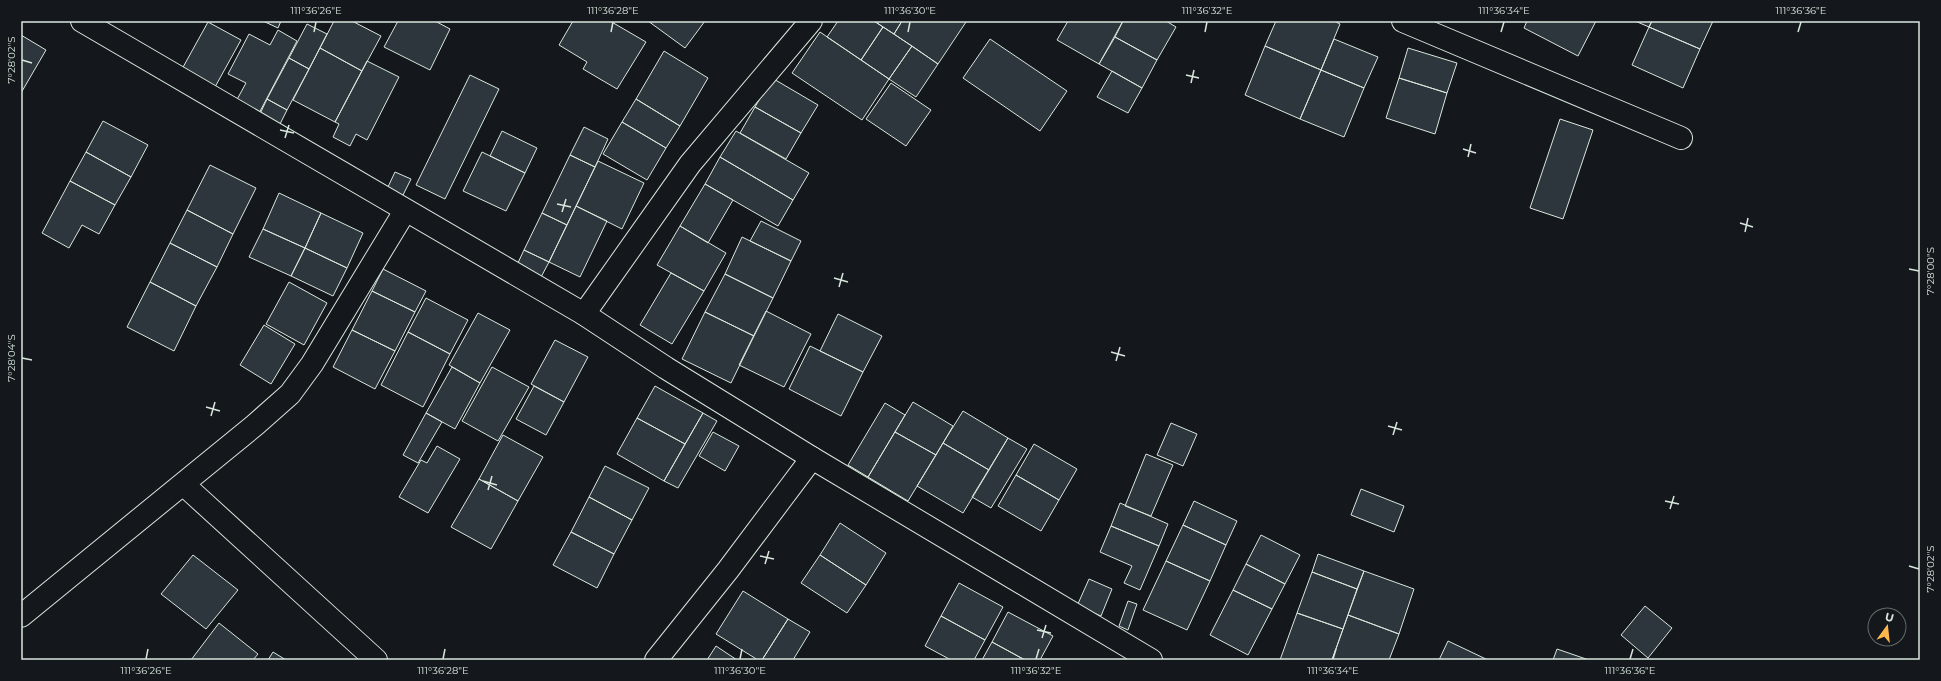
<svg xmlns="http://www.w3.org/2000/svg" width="1941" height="681" font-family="Montserrat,sans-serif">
	<rect width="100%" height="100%" fill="#14181c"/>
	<path fill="#2c363c" stroke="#d8e6dc" d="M 263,21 L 281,21 L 278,28 Z
		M 334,21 L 352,21 L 381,36 L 362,71 L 320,48 Z
		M 398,21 L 435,21 L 450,29 L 430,70 L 384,47 Z
		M 573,21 L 610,21 L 646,42 L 617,89 L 583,69 L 587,62 L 559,45 Z
		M 648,21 L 705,21 L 685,48 Z
		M 838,21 L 874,21 L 883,27 L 861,60 L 827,37 Z
		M 874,21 L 902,21 L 894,34 Z
		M 902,21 L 964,21 L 966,22 L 938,64 L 894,34 Z
		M 1068,21 L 1123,21 L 1099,64 L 1057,40 Z
		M 1123,21 L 1166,21 L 1176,27 L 1157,60 L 1115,37 Z
		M 1276,21 L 1334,21 L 1340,24 L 1321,70 L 1265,46 Z
		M 1527,21 L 1596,21 L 1578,56 L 1524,28 Z
		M 1635,21 L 1652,21 L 1649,27 Z
		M 1652,21 L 1713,21 L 1700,49 L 1649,27 Z
		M 208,22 L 241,40 L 215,87 L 182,69 Z
		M 307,24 L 327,34 L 309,69 L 289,58 Z
		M 883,27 L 912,46 L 889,79 L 861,60 Z
		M 1649,27 L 1700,49 L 1683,88 L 1632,65 Z
		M 278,30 L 297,41 L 257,117 L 234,105 L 246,83 L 228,74 L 249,34 L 270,45 Z
		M 820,32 L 889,79 L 862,120 L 792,73 Z
		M 21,35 L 46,50 L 21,93 Z
		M 1115,37 L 1157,60 L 1142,88 L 1099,64 Z
		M 990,39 L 1067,91 L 1040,131 L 963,78 Z
		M 1334,39 L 1378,57 L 1364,88 L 1321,70 Z
		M 912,46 L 938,64 L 916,97 L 889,79 Z
		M 1265,46 L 1321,70 L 1300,119 L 1245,95 Z
		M 320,48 L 362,71 L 335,122 L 293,100 Z
		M 1408,48 L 1457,63 L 1447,93 L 1399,78 Z
		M 664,51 L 708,78 L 680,126 L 636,99 Z
		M 289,58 L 309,69 L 287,110 L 267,99 Z
		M 367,61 L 399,77 L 367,140 L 356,134 L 350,146 L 333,137 L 339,124 L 335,122 Z
		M 1321,70 L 1364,88 L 1344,137 L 1300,119 Z
		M 1112,71 L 1142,88 L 1128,113 L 1097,97 Z
		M 470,75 L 499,89 L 445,199 L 416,185 Z
		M 772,78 L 818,105 L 801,133 L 755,107 Z
		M 1399,78 L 1447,93 L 1435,134 L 1386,118 Z
		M 891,83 L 931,110 L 906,146 L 866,119 Z
		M 267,99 L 287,110 L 279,126 L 259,116 Z
		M 636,99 L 680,126 L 666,148 L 622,122 Z
		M 755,107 L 801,133 L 786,159 L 740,133 Z
		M 1560,119 L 1593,130 L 1563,219 L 1530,208 Z
		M 103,121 L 148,145 L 131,177 L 86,152 Z
		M 622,122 L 666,148 L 647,180 L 603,154 Z
		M 584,127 L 608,139 L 595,167 L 570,155 Z
		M 502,131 L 537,148 L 525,173 L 490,156 Z
		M 736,131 L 809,173 L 793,200 L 720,157 Z
		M 86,152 L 131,177 L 115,205 L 70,181 Z
		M 482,152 L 525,173 L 506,211 L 463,191 Z
		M 570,155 L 595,167 L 567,225 L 542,213 Z
		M 720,157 L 793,200 L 778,226 L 705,184 Z
		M 598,161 L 644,183 L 622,229 L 576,206 Z
		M 210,165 L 256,188 L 233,234 L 187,210 Z
		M 395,172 L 411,179 L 402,197 L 387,189 Z
		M 70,181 L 115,205 L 99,234 L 82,225 L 69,248 L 42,233 Z
		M 705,184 L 733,200 L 708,243 L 680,226 Z
		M 279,193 L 321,213 L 305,248 L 263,229 Z
		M 576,206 L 607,221 L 580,277 L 549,262 Z
		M 187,210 L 233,234 L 217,267 L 170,243 Z
		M 321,213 L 363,233 L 347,268 L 305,248 Z
		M 542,213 L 567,225 L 549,262 L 524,250 Z
		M 761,221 L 801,241 L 791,261 L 750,241 Z
		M 680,226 L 726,253 L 704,291 L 657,265 Z
		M 263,229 L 305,248 L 291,276 L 249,257 Z
		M 742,237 L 791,261 L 773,298 L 725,274 Z
		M 170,243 L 217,267 L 196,306 L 150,282 Z
		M 305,248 L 347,268 L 333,296 L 291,276 Z
		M 524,250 L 549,262 L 540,279 L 516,267 Z
		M 383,269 L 426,291 L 415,312 L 372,291 Z
		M 671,273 L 704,291 L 672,344 L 640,325 Z
		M 725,274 L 773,298 L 754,336 L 705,312 Z
		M 150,282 L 196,306 L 174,351 L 127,327 Z
		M 289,282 L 327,303 L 304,345 L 266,324 Z
		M 372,291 L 415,312 L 395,351 L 352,330 Z
		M 426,298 L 468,320 L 450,354 L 408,332 Z
		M 766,311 L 811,334 L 784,387 L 739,365 Z
		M 705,312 L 754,336 L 731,383 L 682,359 Z
		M 478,313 L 510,330 L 480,383 L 449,365 Z
		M 838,314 L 882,336 L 863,372 L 820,351 Z
		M 264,325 L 295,344 L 271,384 L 240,365 Z
		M 352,330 L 395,351 L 375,389 L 333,367 Z
		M 408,332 L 450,354 L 423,407 L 381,385 Z
		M 555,340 L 588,357 L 564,402 L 531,384 Z
		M 810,346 L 863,372 L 841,416 L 789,389 Z
		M 452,367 L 480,383 L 455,429 L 426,413 Z
		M 492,367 L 529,387 L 498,441 L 462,421 Z
		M 534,386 L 564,402 L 546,435 L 516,419 Z
		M 655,386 L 703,413 L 685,444 L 637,418 Z
		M 913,402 L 953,426 L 936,455 L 895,432 Z
		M 885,403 L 905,415 L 868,477 L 848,465 Z
		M 963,411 L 1008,438 L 989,470 L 943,443 Z
		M 426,413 L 442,422 L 418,463 L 403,455 Z
		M 703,413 L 717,421 L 678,488 L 664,481 Z
		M 637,418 L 685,444 L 664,481 L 617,454 Z
		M 1171,423 L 1197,434 L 1183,466 L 1157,455 Z
		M 713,432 L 739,446 L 725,471 L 699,456 Z
		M 895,432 L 936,455 L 908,501 L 868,477 Z
		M 503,435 L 543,457 L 518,501 L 479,479 Z
		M 1008,438 L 1027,449 L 991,508 L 972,497 Z
		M 943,443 L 989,470 L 963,513 L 917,486 Z
		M 1034,444 L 1077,469 L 1059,500 L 1016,475 Z
		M 437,446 L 460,459 L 428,513 L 399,497 L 421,460 L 427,463 Z
		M 1146,454 L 1173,465 L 1151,516 L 1125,506 Z
		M 605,466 L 649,488 L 632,520 L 589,497 Z
		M 1016,475 L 1059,500 L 1041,531 L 998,506 Z
		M 479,479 L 518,501 L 491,549 L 451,527 Z
		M 1361,489 L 1404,506 L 1394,532 L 1351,515 Z
		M 589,497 L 632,520 L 614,554 L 571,532 Z
		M 1194,501 L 1237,521 L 1226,545 L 1183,525 Z
		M 1120,503 L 1168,524 L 1159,546 L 1111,526 Z
		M 840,523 L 886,553 L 866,585 L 820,555 Z
		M 1183,525 L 1226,545 L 1210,581 L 1166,561 Z
		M 1111,526 L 1159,546 L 1140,590 L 1124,583 L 1132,566 L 1100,552 Z
		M 571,532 L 614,554 L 597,588 L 553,565 Z
		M 1261,535 L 1300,555 L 1285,584 L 1246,564 Z
		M 1318,554 L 1364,571 L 1357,589 L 1312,572 Z
		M 193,555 L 238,590 L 206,629 L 161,594 Z
		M 820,555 L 866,585 L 847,613 L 801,583 Z
		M 1166,561 L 1210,581 L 1187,630 L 1143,610 Z
		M 1246,564 L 1285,584 L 1272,609 L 1233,590 Z
		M 1364,571 L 1414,589 L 1399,634 L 1348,615 Z
		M 1312,572 L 1357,589 L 1343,629 L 1297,613 Z
		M 1089,579 L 1112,589 L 1101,616 L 1077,606 Z
		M 959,583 L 1003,607 L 985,640 L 941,616 Z
		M 1233,590 L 1272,609 L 1248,655 L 1210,635 Z
		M 743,591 L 788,619 L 762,660 L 758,660 L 716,634 Z
		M 1128,601 L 1137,604 L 1128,630 L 1119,626 Z
		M 1645,606 L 1672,628 L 1648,658 L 1621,635 Z
		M 1008,612 L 1053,636 L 1040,660 L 1025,660 L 992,642 Z
		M 1297,613 L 1343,629 L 1332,660 L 1280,660 Z
		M 1348,615 L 1399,634 L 1389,660 L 1332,660 Z
		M 941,616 L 985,640 L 974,660 L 951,660 L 925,646 Z
		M 788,619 L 810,632 L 793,660 L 762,660 Z
		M 219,623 L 258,654 L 253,660 L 191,660 Z
		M 1448,641 L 1488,660 L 1439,660 Z
		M 992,642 L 1025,660 L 982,660 Z
		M 716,646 L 737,660 L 707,660 Z
		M 1557,649 L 1589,660 L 1553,660 Z
		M 273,652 L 286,660 L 268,660 Z"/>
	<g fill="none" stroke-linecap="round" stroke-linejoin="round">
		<g stroke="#d8e6dc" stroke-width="24">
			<path id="street" d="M 1403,21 L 1681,138
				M 584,314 L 690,164 L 811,21
				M 183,484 L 376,660
				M 21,616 L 255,425 L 290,394 L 312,364 L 405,211
				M 656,660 L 728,570 L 812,458"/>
		</g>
		<g stroke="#d8e6dc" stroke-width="24">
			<path id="secondary" d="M 82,21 L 584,314 L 666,368 L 812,458 L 1151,660"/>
		</g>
		<use href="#street" stroke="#14181c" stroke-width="22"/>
		<use href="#secondary" stroke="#14181c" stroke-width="22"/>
	</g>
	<path fill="none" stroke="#d8e6dc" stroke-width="1.5" d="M 314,32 L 316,22M 611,32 L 613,22M 908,32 L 910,22M 1205,32 L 1207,22M 1501,32 L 1504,22M 1798,32 L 1801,22M 22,60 L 32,63M 1186,75 L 1199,78M 1191,83 L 1194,70M 280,130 L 294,133M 285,138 L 289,125M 1463,149 L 1476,153M 1468,157 L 1471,144M 557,204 L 571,207M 562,212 L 566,199M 1740,223 L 1753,227M 1745,232 L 1748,218M 1909,269 L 1919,271M 834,278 L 848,282M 839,287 L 843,273M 1111,352 L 1125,356M 22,358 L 32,360M 1116,361 L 1120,347M 206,407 L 220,411M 211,416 L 215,402M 1388,426 L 1402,430M 1393,435 L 1397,422M 483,481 L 497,485M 488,490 L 492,476M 1665,501 L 1679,504M 1670,509 L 1674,496M 760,556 L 774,559M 765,564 L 769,551M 1909,566 L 1919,569M 1037,630 L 1051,633M 1042,638 L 1046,625M 146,659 L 148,649M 443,659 L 445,649M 740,659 L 742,649M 1036,659 L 1039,649M 1333,659 L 1336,649M 1630,659 L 1633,649"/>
	<rect width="1941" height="681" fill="none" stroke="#14181c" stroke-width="44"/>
	<g transform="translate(1887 627) rotate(15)"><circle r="19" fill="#14181c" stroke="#626a69"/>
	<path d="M0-3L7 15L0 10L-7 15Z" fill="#ffb74d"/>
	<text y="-6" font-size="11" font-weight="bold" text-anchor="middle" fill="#d8e6dc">U</text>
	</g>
	<rect x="22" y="22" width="1897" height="637" fill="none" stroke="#d8e6dc" stroke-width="1.5"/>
	<g font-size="10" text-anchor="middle" fill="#d8e6dc">
		<text x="316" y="14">111°36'26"E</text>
		<text x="613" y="14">111°36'28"E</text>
		<text x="910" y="14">111°36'30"E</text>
		<text x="1207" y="14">111°36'32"E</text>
		<text x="1504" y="14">111°36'34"E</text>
		<text x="1801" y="14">111°36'36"E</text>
		<text transform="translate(11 60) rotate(-90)" y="4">7°28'02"S</text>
		<text transform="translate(1930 271) rotate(-90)" y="4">7°28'00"S</text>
		<text transform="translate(11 358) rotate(-90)" y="4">7°28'04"S</text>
		<text transform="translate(1930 569) rotate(-90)" y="4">7°28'02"S</text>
		<text x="146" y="674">111°36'26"E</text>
		<text x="443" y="674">111°36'28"E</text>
		<text x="740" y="674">111°36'30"E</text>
		<text x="1036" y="674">111°36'32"E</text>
		<text x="1333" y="674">111°36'34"E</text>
		<text x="1630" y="674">111°36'36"E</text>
	</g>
</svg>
